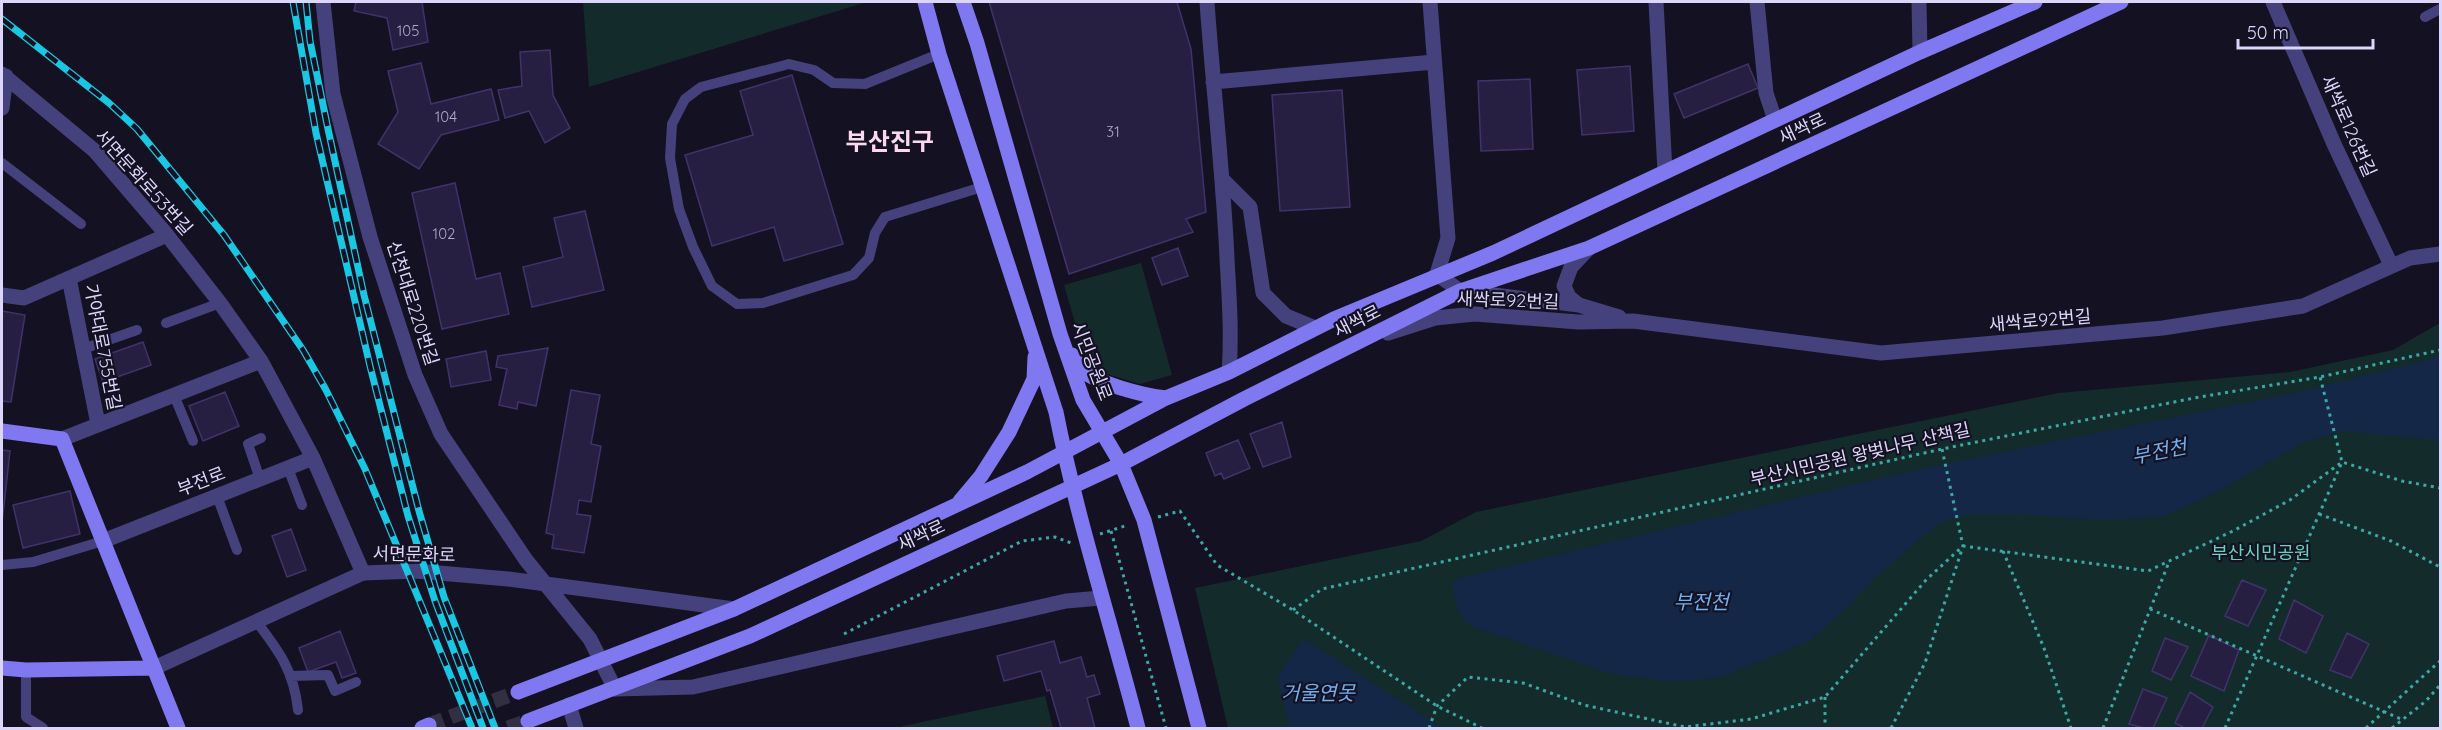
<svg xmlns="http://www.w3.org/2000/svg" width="2442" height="730" font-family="Quicksand,'Noto Sans KR',sans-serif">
	<rect width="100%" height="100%" fill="#141122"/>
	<path fill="#142b2b" d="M 583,2 L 867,2 L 589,87 Z
		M 1141,263 L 1172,375 L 1140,384 L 1094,370 L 1086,361 L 1064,285 Z
		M 2440,323 L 2440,728 L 1228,728 L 1195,588 L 1421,541 L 1476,512 L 2059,393 L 2290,372 L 2393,350 Z
		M 1045,696 L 1053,728 L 903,728 L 903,726 Z"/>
	<path fill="#152747" d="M 2440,357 L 2440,440 L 2344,431 L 2306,441 L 2215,493 L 2165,516 L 2106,520 L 2018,514 L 1970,514 L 1939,523 L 1884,569 L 1846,608 L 1811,640 L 1719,678 L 1665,681 L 1608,673 L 1474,627 C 1456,616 1456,602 1453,582 L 1460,578 L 1925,468 L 2300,392 Z
		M 1302,641 L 1307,641 L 1442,728 L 1290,728 L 1278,680 L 1280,673 Z"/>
	<path fill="#271f41" stroke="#40336a" stroke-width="1.5" d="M 356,2 L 422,2 L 428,42 L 393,50 L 387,18 L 354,11 Z
		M 989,2 L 1177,2 L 1191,49 L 1206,212 L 1186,219 L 1193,232 L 1069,274 Z
		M 550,50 L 553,95 L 570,128 L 545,143 L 529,111 L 505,118 L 498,90 L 522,86 L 520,52 Z
		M 421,63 L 431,104 L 491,89 L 499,120 L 441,135 L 419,169 L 378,144 L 398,112 L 388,71 Z
		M 1748,64 L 1758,88 L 1684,118 L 1674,94 Z
		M 1630,66 L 1634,131 L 1582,135 L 1577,70 Z
		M 792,75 L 843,244 L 784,261 L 774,227 L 712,246 L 685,155 L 753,135 L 740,91 Z
		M 1530,79 L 1533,149 L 1481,151 L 1478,81 Z
		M 1342,90 L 1350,207 L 1280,211 L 1272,95 Z
		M 455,183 L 476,279 L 500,273 L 509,314 L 442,329 L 412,193 Z
		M 585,211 L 604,290 L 532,307 L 523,267 L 563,257 L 554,218 Z
		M 1178,248 L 1188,276 L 1162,285 L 1152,258 Z
		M 2,311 L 25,315 L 11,402 L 2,401 Z
		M 143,342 L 151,365 L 103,382 L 95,359 Z
		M 548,348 L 536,406 L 518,402 L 517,409 L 499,405 L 507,369 L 496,367 L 498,356 Z
		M 486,351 L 491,380 L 451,387 L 446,359 Z
		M 571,390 L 600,395 L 591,444 L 601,446 L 591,502 L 579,500 L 577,514 L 591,516 L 584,553 L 552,548 L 554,535 L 546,533 Z
		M 225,392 L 239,426 L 203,441 L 189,406 Z
		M 1282,422 L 1291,457 L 1263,467 L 1250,434 Z
		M 1238,440 L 1250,468 L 1224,479 L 1221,473 L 1215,476 L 1206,453 Z
		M 2,450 L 10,451 L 2,523 Z
		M 70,491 L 80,534 L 23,548 L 13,505 Z
		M 291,529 L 306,570 L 287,577 L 272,536 Z
		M 2242,580 L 2266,590 L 2248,626 L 2225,616 Z
		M 2294,600 L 2323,616 L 2306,653 L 2279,639 Z
		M 340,631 L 356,673 L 342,678 L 336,662 L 308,672 L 299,648 Z
		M 2347,633 L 2369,644 L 2351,678 L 2330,670 Z
		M 2209,635 L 2239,650 L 2224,691 L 2191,676 Z
		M 2165,638 L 2188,647 L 2171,680 L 2152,671 Z
		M 1054,641 L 1060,663 L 1081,657 L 1087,677 L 1094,675 L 1100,694 L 1087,698 L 1095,728 L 1061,728 L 1050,690 L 1047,691 L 1041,671 L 1004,681 L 997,656 Z
		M 2143,689 L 2167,698 L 2153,728 L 2144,728 L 2129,724 Z
		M 2190,692 L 2213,707 L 2202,728 L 2185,728 L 2175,723 Z"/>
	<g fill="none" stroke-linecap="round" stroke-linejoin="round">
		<path stroke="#322f42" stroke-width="15" stroke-dasharray="15 8" stroke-linecap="butt" d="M 429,725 L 518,692
			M 508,728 L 528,721"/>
		<path stroke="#3ca8a6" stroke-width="3" stroke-dasharray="3 4.5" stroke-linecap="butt" d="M 2319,514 L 2391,541 L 2440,567
			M 1158,517 L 1180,511 L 1217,565 L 1293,610 L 1437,706 L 1482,728
			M 1111,531 L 1166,728
			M 1100,534 L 1128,525
			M 2003,551 L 2044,648 L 2071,728
			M 2150,609 L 2403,720
			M 1293,610 L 1322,589 L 1942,449 L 2194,398 L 2320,377 L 2440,350
			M 844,634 L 1022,541 L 1055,537 L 1071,543
			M 1825,697 L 1825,728
			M 1429,728 L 1437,706 L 1468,677 L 1523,683 L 1584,705 L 1685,727 L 1751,719 L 1825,697 L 1926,580 L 1963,546 L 2148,571 L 2233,531 L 2290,500 L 2342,462 L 2402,481 L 2440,488
			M 1891,728 L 1925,663 L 1963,546 L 1942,449
			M 2103,728 L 2169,562
			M 2225,728 L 2342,462 L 2320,377
			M 2366,728 L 2440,661
			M 2392,728 L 2426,701 L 2440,685"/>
		<path stroke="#45417c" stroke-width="10" d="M 2425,17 L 2440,9
			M 939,54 L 865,84 L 833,83 L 814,70 L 789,64 L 701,87 L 685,99 L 672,124 L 670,158 L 679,209 L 693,247 L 712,286 L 737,304 L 763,303 L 853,275 L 869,258 L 875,233 L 885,217 L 982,187
			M 2,163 L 81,224
			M 166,323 L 220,303
			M 83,349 L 137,330
			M 174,395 L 193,441
			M 288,468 L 302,505
			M 260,479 L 248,444 L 261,438
			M 217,496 L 237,550
			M 2,565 L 33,562 L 103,541
			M 256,621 C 279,651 294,671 298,710
			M 26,670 L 26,717 L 43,728
			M 290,676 L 328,675 L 335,691 L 356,682"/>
		<path stroke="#45417c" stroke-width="15" d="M 1207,2 C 1213,87 1223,172 1227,258 C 1229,296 1232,334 1229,372
			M 1430,2 L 1448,238 L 1437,274
			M 1656,2 L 1665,172
			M 1757,2 L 1766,93 L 1775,120
			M 1919,2 L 1920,52
			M 2273,2 L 2334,144 L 2391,265
			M 2,74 L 95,151 L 167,235 L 220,303 L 261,361 L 313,458 L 363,573
			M 1213,82 L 1434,62
			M 2,108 L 6,76
			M 69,278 L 98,424
			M 2,295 L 24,298 L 167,235
			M 62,439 L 261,361
			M 103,541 L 313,458
			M 615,689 L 693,687 L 1066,601 L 1101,598
			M 569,705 L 576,728"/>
		<path stroke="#45417c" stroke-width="15" d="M 323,2 L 333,94 L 370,237 L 415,375 L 441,434 L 526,560 L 590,639 L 615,689
			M 1223,180 L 1250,207 L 1263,293 L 1286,316 L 1315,328
			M 1437,274 L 1460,291 L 1579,305 L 1619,317
			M 1579,305 L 1569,297 L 1564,286 L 1571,267 L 1589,248
			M 1388,333 L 1435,318 L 1475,314 L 1578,322 L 1633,321 L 1881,353 L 2163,328 L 2303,306 L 2410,258 L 2440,254
			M 154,668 L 363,573 L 416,571 L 508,579 L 734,609"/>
		<path stroke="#7f78f0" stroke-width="15" d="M 925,2 L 939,54 L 1056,412 C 1077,519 1111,623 1138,728
			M 963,2 L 977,43 L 1060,334 L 1083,400 L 1121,464 L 1144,520 L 1199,728
			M 1072,355 C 1075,359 1077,364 1080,368 C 1093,383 1146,396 1166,398
			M 2,431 L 62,439 L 178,728
			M 960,501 L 981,476 L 1009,432 L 1034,379 L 1035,357
			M 2,668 L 26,670 L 154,668
			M 518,692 L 734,609 L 1027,472 L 1166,398 L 1229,372 L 1334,319 L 1493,253 L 1920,52 L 2035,2
			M 528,721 L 750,636 L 1121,464 L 1244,399 L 1460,291 L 1589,248 L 2121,2
			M 422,728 L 429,725"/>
		<g stroke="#1ac7e3" stroke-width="7">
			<path id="rail" d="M 293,2 L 316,133 L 370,366 L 408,516 L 435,601 L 483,728
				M 306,2 L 310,41 L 328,129 L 364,295 L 419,511 L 444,597 L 495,728
				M 2,19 L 109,103 L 137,129 L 224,235 L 303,350 L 326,390 L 365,469 L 472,728"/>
		</g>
		<use href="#rail" stroke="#141122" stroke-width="4.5" stroke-dasharray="14" stroke-linecap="butt"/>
	</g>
	<g text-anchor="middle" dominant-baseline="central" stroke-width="4.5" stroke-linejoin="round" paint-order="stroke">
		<g font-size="15" fill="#afa8cc">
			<text x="408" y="30">105</text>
			<text x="446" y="116">104</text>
			<text x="1113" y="131">31</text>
			<text x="444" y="233">102</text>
		</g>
		<g font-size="18" fill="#dcd6fa" stroke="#141122">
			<text transform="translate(2349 126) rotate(66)">새싹로126번길</text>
			<text transform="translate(1802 128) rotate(-25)">새싹로</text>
			<text transform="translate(144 182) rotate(48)">서면문화로53번길</text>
			<text transform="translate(1508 300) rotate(2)">새싹로92번길</text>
			<text transform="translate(413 303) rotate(72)">신천대로220번길</text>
			<text transform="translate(2040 320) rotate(-5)">새싹로92번길</text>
			<text transform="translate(1357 321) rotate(-27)">새싹로</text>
			<text transform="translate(103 347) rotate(79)">가야대로755번길</text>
			<text transform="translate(1092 361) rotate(69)">시민공원로</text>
			<text transform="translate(1860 454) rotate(-13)">부산시민공원 왕벚나무 산책길</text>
			<text transform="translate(201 481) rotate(-21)">부전로</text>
			<text transform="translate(921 535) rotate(-25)">새싹로</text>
			<text transform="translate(414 554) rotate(1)">서면문화로</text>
		</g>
		<g font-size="18" fill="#6ad2bc" stroke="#141122">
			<text x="2261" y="552">부산시민공원</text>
		</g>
		<g font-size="20" font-style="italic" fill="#70afef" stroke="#141122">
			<text transform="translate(2159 451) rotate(-11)">부전천</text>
			<text x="1701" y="601">부전천</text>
			<text x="1318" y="692">거울연못</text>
		</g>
		<g font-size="24" font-weight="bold" fill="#fbd8ed" stroke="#141122">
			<text x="890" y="141">부산진구</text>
		</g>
	</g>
	<rect width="2442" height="730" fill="none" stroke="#dcd6fa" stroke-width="6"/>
	<path d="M2238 39v9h135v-9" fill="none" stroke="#dcd6fa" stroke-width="3"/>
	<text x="2247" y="39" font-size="18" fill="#dcd6fa" stroke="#141122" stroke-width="4.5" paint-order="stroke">50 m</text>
</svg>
